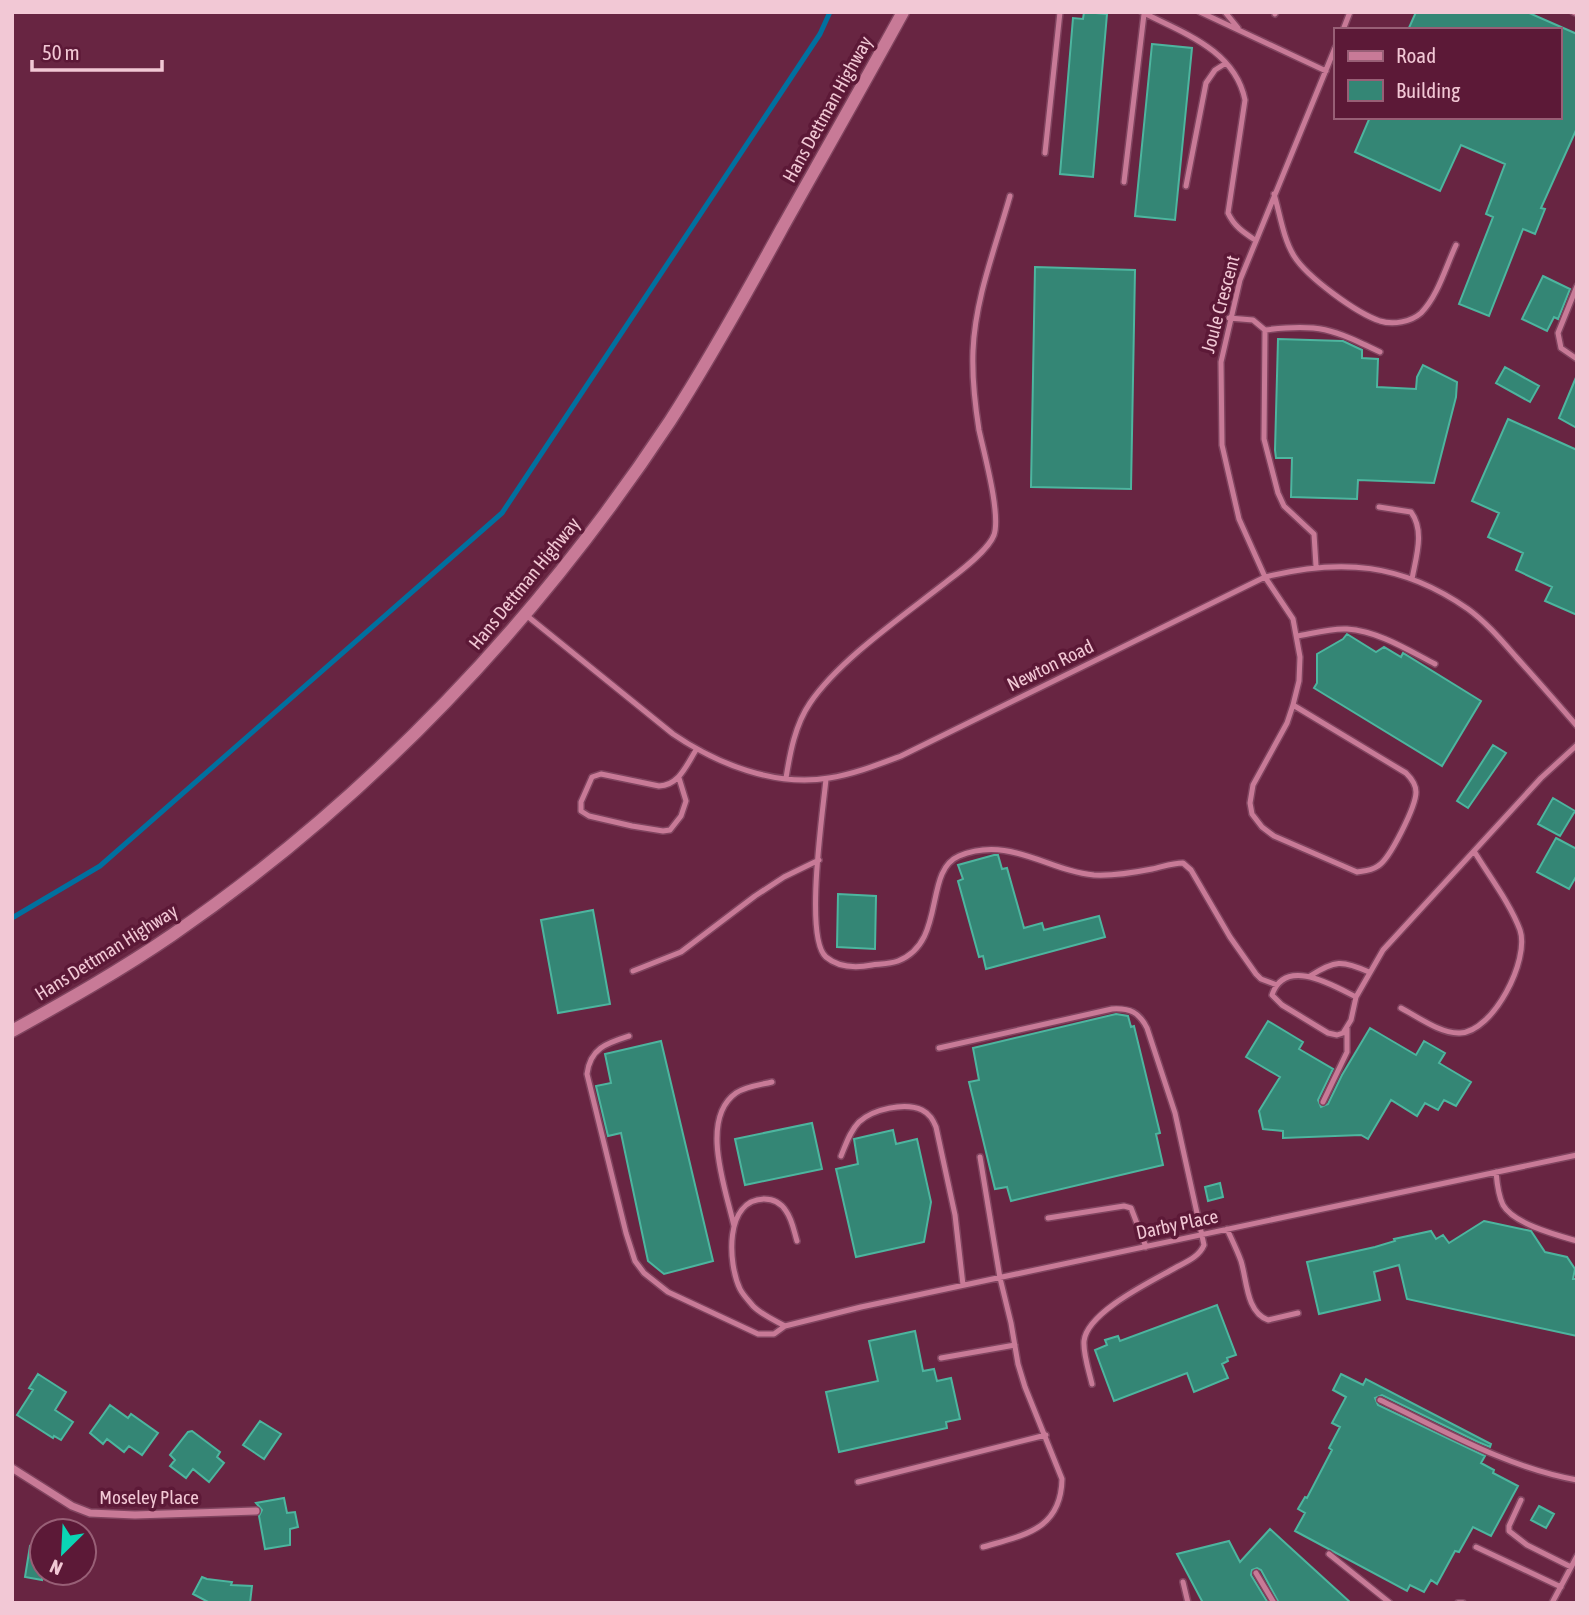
<svg xmlns="http://www.w3.org/2000/svg" width="1589" height="1615" font-family="'Asap Condensed',sans-serif">
	<rect width="100%" height="100%" fill="#682542"/>
	<g fill="none" stroke-linecap="round" stroke-linejoin="round">
		<path stroke="#00709f" stroke-width="5" d="M 12,918 L 100,866 L 502,513 L 820,34 L 830,12"/>
	</g>
	<path fill="#348675" stroke="#4db59f" stroke-width="2" d="M 1084,12 L 1107,14 L 1093,177 L 1060,174 L 1073,18 L 1083,19 Z
		M 1416,12 L 1527,12 L 1577,34 L 1577,128 L 1541,208 L 1545,209 L 1535,234 L 1523,229 L 1489,316 L 1459,304 L 1493,217 L 1486,214 L 1505,164 L 1461,145 L 1440,191 L 1355,152 L 1370,117 L 1559,117 L 1559,30 L 1408,30 Z
		M 1152,44 L 1192,48 L 1175,220 L 1135,216 Z
		M 1035,267 L 1135,270 L 1131,489 L 1031,487 Z
		M 1543,276 L 1570,289 L 1558,319 L 1554,317 L 1547,331 L 1522,319 Z
		M 1278,339 L 1343,341 L 1362,350 L 1362,358 L 1378,359 L 1377,387 L 1416,389 L 1417,377 L 1423,365 L 1457,382 L 1456,397 L 1434,483 L 1358,480 L 1357,499 L 1291,497 L 1292,458 L 1276,458 L 1275,450 Z
		M 1505,367 L 1539,386 L 1530,402 L 1496,383 Z
		M 1577,375 L 1577,428 L 1559,418 Z
		M 1508,419 L 1577,450 L 1577,615 L 1545,601 L 1552,587 L 1516,570 L 1523,553 L 1488,537 L 1499,513 L 1472,501 Z
		M 1347,634 L 1376,652 L 1384,647 L 1401,657 L 1403,653 L 1481,701 L 1442,766 L 1314,688 L 1317,683 L 1317,654 L 1343,639 Z
		M 1493,745 L 1506,753 L 1468,808 L 1457,801 Z
		M 1553,798 L 1575,811 L 1560,836 L 1538,824 Z
		M 1556,838 L 1577,849 L 1577,875 L 1569,889 L 1537,872 Z
		M 994,855 L 998,855 L 1002,869 L 1007,868 L 1024,928 L 1042,923 L 1044,930 L 1099,916 L 1105,937 L 986,969 L 983,956 L 979,957 L 958,881 L 963,879 L 958,865 Z
		M 838,894 L 876,896 L 875,949 L 837,947 Z
		M 593,910 L 610,1004 L 558,1013 L 541,920 Z
		M 1116,1014 L 1128,1016 L 1131,1027 L 1134,1026 L 1160,1133 L 1156,1134 L 1163,1165 L 1011,1201 L 1007,1187 L 995,1189 L 969,1082 L 979,1080 L 973,1048 Z
		M 1268,1021 L 1303,1042 L 1299,1049 L 1333,1069 L 1318,1100 L 1321,1107 L 1328,1104 L 1342,1075 L 1370,1028 L 1416,1055 L 1424,1041 L 1445,1053 L 1439,1063 L 1471,1082 L 1456,1106 L 1444,1100 L 1438,1110 L 1425,1103 L 1417,1116 L 1391,1100 L 1368,1139 L 1361,1135 L 1283,1138 L 1283,1131 L 1263,1129 L 1259,1111 L 1280,1077 L 1246,1057 Z
		M 661,1041 L 713,1261 L 664,1274 L 648,1261 L 621,1133 L 608,1136 L 596,1086 L 611,1083 L 605,1054 Z
		M 812,1123 L 822,1169 L 745,1185 L 735,1139 Z
		M 893,1130 L 896,1144 L 917,1139 L 931,1202 L 924,1242 L 856,1257 L 836,1169 L 858,1164 L 854,1139 Z
		M 1220,1183 L 1223,1197 L 1208,1201 L 1205,1187 Z
		M 1484,1221 L 1531,1231 L 1545,1252 L 1567,1257 L 1575,1269 L 1573,1279 L 1577,1279 L 1577,1336 L 1407,1299 L 1399,1265 L 1374,1272 L 1380,1300 L 1319,1314 L 1307,1262 L 1375,1247 L 1395,1241 L 1394,1239 L 1431,1231 L 1436,1239 L 1443,1235 L 1449,1243 Z
		M 1217,1305 L 1236,1355 L 1227,1358 L 1228,1361 L 1222,1364 L 1228,1378 L 1194,1392 L 1187,1373 L 1114,1401 L 1095,1350 L 1107,1345 L 1105,1340 L 1118,1336 L 1120,1341 Z
		M 915,1331 L 923,1371 L 934,1369 L 937,1381 L 951,1378 L 960,1419 L 946,1422 L 947,1428 L 839,1452 L 826,1392 L 878,1381 L 869,1341 Z
		M 38,1374 L 66,1392 L 55,1410 L 73,1422 L 61,1440 L 54,1436 L 53,1438 L 17,1415 L 33,1390 L 29,1388 Z
		M 1341,1374 L 1363,1385 L 1366,1379 L 1491,1444 L 1490,1447 L 1478,1442 L 1382,1395 L 1375,1398 L 1378,1405 L 1485,1456 L 1481,1463 L 1494,1470 L 1493,1473 L 1518,1486 L 1491,1536 L 1473,1527 L 1459,1552 L 1455,1551 L 1437,1584 L 1431,1580 L 1424,1592 L 1410,1585 L 1407,1591 L 1295,1531 L 1305,1513 L 1298,1509 L 1305,1497 L 1307,1498 L 1332,1450 L 1329,1448 L 1340,1427 L 1332,1423 L 1346,1397 L 1333,1390 Z
		M 110,1405 L 128,1418 L 131,1414 L 158,1433 L 142,1455 L 129,1446 L 124,1452 L 107,1439 L 103,1444 L 90,1433 Z
		M 260,1421 L 281,1434 L 264,1459 L 243,1445 Z
		M 192,1431 L 220,1452 L 217,1457 L 224,1463 L 209,1482 L 193,1469 L 186,1478 L 170,1466 L 175,1460 L 170,1455 L 188,1432 Z
		M 284,1498 L 287,1513 L 295,1512 L 298,1527 L 290,1529 L 290,1545 L 265,1549 L 259,1516 L 262,1510 L 256,1503 Z
		M 1539,1506 L 1554,1514 L 1546,1528 L 1531,1520 Z
		M 1270,1529 L 1294,1551 L 1351,1603 L 1279,1603 L 1261,1570 L 1257,1568 L 1252,1570 L 1251,1575 L 1268,1603 L 1203,1603 L 1177,1554 L 1229,1541 L 1240,1562 Z
		M 30,1546 L 42,1548 L 42,1580 L 25,1577 Z
		M 202,1577 L 207,1579 L 232,1582 L 231,1585 L 252,1586 L 250,1603 L 210,1603 L 193,1594 Z"/>
	<g fill="none" stroke-linecap="round" stroke-linejoin="round">
		<g stroke="#80445f" stroke-width="8">
			<path id="service" d="M 1142,12 C 1183,33 1235,50 1245,100 L 1228,213 C 1234,226 1243,232 1255,240
				M 1200,12 L 1326,71
				M 1225,12 L 1238,28
				M 1573,12 L 1577,14
				M 1275,14 L 1276,12
				M 1343,30 L 1350,12
				M 1045,153 L 1060,12
				M 1124,182 L 1144,14
				M 1186,186 L 1206,83 L 1215,70 L 1226,63
				M 1274,194 C 1280,214 1283,238 1294,256 C 1307,277 1356,313 1380,321 C 1393,325 1411,322 1421,313 C 1438,296 1446,266 1456,245
				M 1577,286 L 1558,333 L 1561,348 L 1577,359
				M 1229,318 L 1253,320 L 1265,330 L 1264,439 L 1278,493 L 1284,506 L 1314,534 L 1316,566
				M 1265,330 C 1319,323 1332,329 1380,352
				M 1379,507 L 1411,512 C 1425,531 1416,557 1412,579
				M 526,615 L 673,734 C 717,764 775,787 829,778 C 854,774 877,765 901,756 L 1265,577 C 1341,558 1402,563 1468,609 C 1486,622 1502,641 1517,658 C 1537,680 1557,703 1577,726
				M 1298,636 C 1314,633 1332,628 1347,629 C 1378,631 1408,650 1435,664
				M 1293,705 L 1406,773 C 1411,778 1416,784 1416,792 C 1416,806 1390,859 1378,866 C 1371,871 1364,871 1357,872 L 1274,836 L 1262,827 L 1252,814 L 1250,803 L 1253,785 L 1287,723 L 1293,705 L 1299,681 L 1300,657 L 1293,619 L 1265,577 L 1239,519 L 1222,445 L 1221,362 L 1240,280 L 1335,48
				M 679,778 L 686,801 L 681,816 L 670,830 L 663,831 L 632,826 L 589,816 L 581,811 L 581,802 L 592,777 L 601,774 L 659,786 C 679,785 686,766 696,750
				M 786,778 C 790,753 795,725 810,703 C 839,660 903,616 945,583 C 958,573 988,551 994,535 C 1001,514 984,453 979,430 C 975,405 972,377 973,351 C 975,298 996,246 1010,196
				M 826,779 C 823,811 804,938 826,957 C 839,968 856,968 872,965 C 880,964 890,964 898,961 C 947,942 923,871 959,856 C 1009,835 1048,871 1094,875 C 1113,876 1132,873 1152,869 C 1162,867 1172,863 1183,863 L 1191,870 L 1230,937 L 1256,974 L 1261,979 L 1277,985
				M 633,971 L 681,952 L 755,896 L 784,877 L 819,860
				M 1310,976 C 1335,960 1342,960 1369,972
				M 1356,997 C 1334,986 1285,956 1272,995 L 1282,1005 L 1328,1033 L 1337,1035 L 1343,1033 L 1351,1020 L 1356,997 L 1383,950 L 1541,778 L 1577,745
				M 1401,1008 C 1418,1017 1441,1034 1460,1033 C 1493,1032 1530,960 1520,930 C 1510,903 1489,876 1474,851
				M 629,1036 C 607,1043 590,1048 587,1074 L 626,1233 L 635,1261 L 644,1273 L 668,1292 L 758,1334 L 774,1334 L 785,1326 L 861,1307 L 1577,1155
				M 939,1048 L 1112,1009 C 1130,1008 1139,1012 1147,1028 L 1175,1113 L 1204,1245 C 1199,1257 1186,1262 1175,1268 C 1152,1281 1087,1312 1084,1341 C 1083,1354 1089,1371 1092,1384
				M 1323,1102 L 1347,1052 L 1347,1028
				M 841,1156 C 846,1144 850,1131 859,1122 C 873,1109 905,1102 922,1110 C 930,1114 933,1120 936,1127 L 955,1215 L 963,1285
				M 980,1157 L 1000,1278 L 1011,1323 L 1018,1364 L 1025,1387 L 1062,1479 C 1061,1530 1024,1535 983,1547
				M 1496,1172 C 1497,1183 1498,1195 1503,1205 C 1514,1224 1556,1235 1577,1241
				M 1048,1218 L 1124,1206 L 1131,1208 L 1146,1247
				M 734,1226 C 726,1190 699,1119 736,1093 C 746,1086 760,1085 772,1082
				M 1227,1229 C 1232,1240 1237,1250 1241,1261 C 1247,1280 1246,1312 1268,1320 L 1298,1313
				M 785,1326 C 774,1320 762,1315 753,1306 C 749,1301 743,1295 740,1289 C 728,1264 724,1200 764,1199 C 773,1199 781,1203 786,1211 C 792,1219 794,1231 797,1241
				M 941,1358 L 1015,1345
				M 1380,1400 C 1443,1430 1508,1468 1577,1480
				M 858,1482 L 1046,1435
				M 1521,1500 L 1509,1526 L 1509,1531 L 1527,1545 L 1571,1567
				M 1476,1547 L 1561,1587
				M 1329,1554 L 1390,1603
				M 1256,1573 L 1274,1603
				M 1183,1582 L 1188,1603
				M 1458,1603 L 1463,1603
				M 1552,1603 L 1577,1556"/>
		</g>
		<g stroke="#80445f" stroke-width="10">
			<path id="minor" d="M 12,1468 L 72,1506 L 90,1513 L 135,1515 L 256,1511"/>
		</g>
		<g stroke="#80445f" stroke-width="15">
			<path id="tertiary" d="M 12,1031 C 66,1001 121,970 172,935 C 370,799 538,621 670,421 C 710,359 746,294 781,230 C 822,157 863,85 903,12"/>
		</g>
		<use href="#service" stroke="#c87a97" stroke-width="5"/>
		<use href="#minor" stroke="#c87a97" stroke-width="7"/>
		<use href="#tertiary" stroke="#c87a97" stroke-width="12"/>
	</g>
	<g text-anchor="middle" dominant-baseline="central" stroke-width="7" stroke-linejoin="round" paint-order="stroke">
		<g font-size="19" fill="#f2c8d5" stroke="#5c1937">
			<text transform="translate(827 109) rotate(-61)">Hans Dettman Highway</text>
			<text transform="translate(1220 304) rotate(-75)">Joule Crescent</text>
			<text transform="translate(524 583) rotate(-51)">Hans Dettman Highway</text>
			<text transform="translate(1050 665) rotate(-26)">Newton Road</text>
			<text transform="translate(106 952) rotate(-32)">Hans Dettman Highway</text>
			<text transform="translate(1177 1224) rotate(-12)">Darby Place</text>
			<text x="149" y="1497">Moseley Place</text>
		</g>
	</g>
	<rect width="1589" height="1615" fill="none" stroke="#f2c8d5" stroke-width="28"/>
	<rect x="1334" y="28" width="228" height="91" fill="#5c1937" stroke="#985f76" stroke-width="2"/>
	<rect x="1348" y="51" width="35" height="10" fill="#c87a97" stroke="#985f76" stroke-width="2"/>
	<text x="1396" y="63" font-size="21" fill="#f2c8d5">Road</text>
	<rect x="1348" y="80" width="35" height="21" fill="#348675" stroke="#985f76" stroke-width="2"/>
	<text x="1396" y="98" font-size="21" fill="#f2c8d5">Building</text>
	<g transform="translate(63 1552) rotate(204)"><circle r="33" fill="#5c1937" stroke="#985f76" stroke-width="2"/>
	<path d="M0-5L12 26L0 18L-12 26Z" fill="#0ad5b5"/>
	<text y="-10" font-size="19" font-weight="bold" text-anchor="middle" fill="#f2c8d5">N</text>
	</g>
	<path d="M32 60v10h130v-10" fill="none" stroke="#f2c8d5" stroke-width="3.5"/>
	<text x="42" y="60" font-size="21" fill="#f2c8d5" stroke="#5c1937" stroke-width="5" paint-order="stroke">50 m</text>
</svg>
